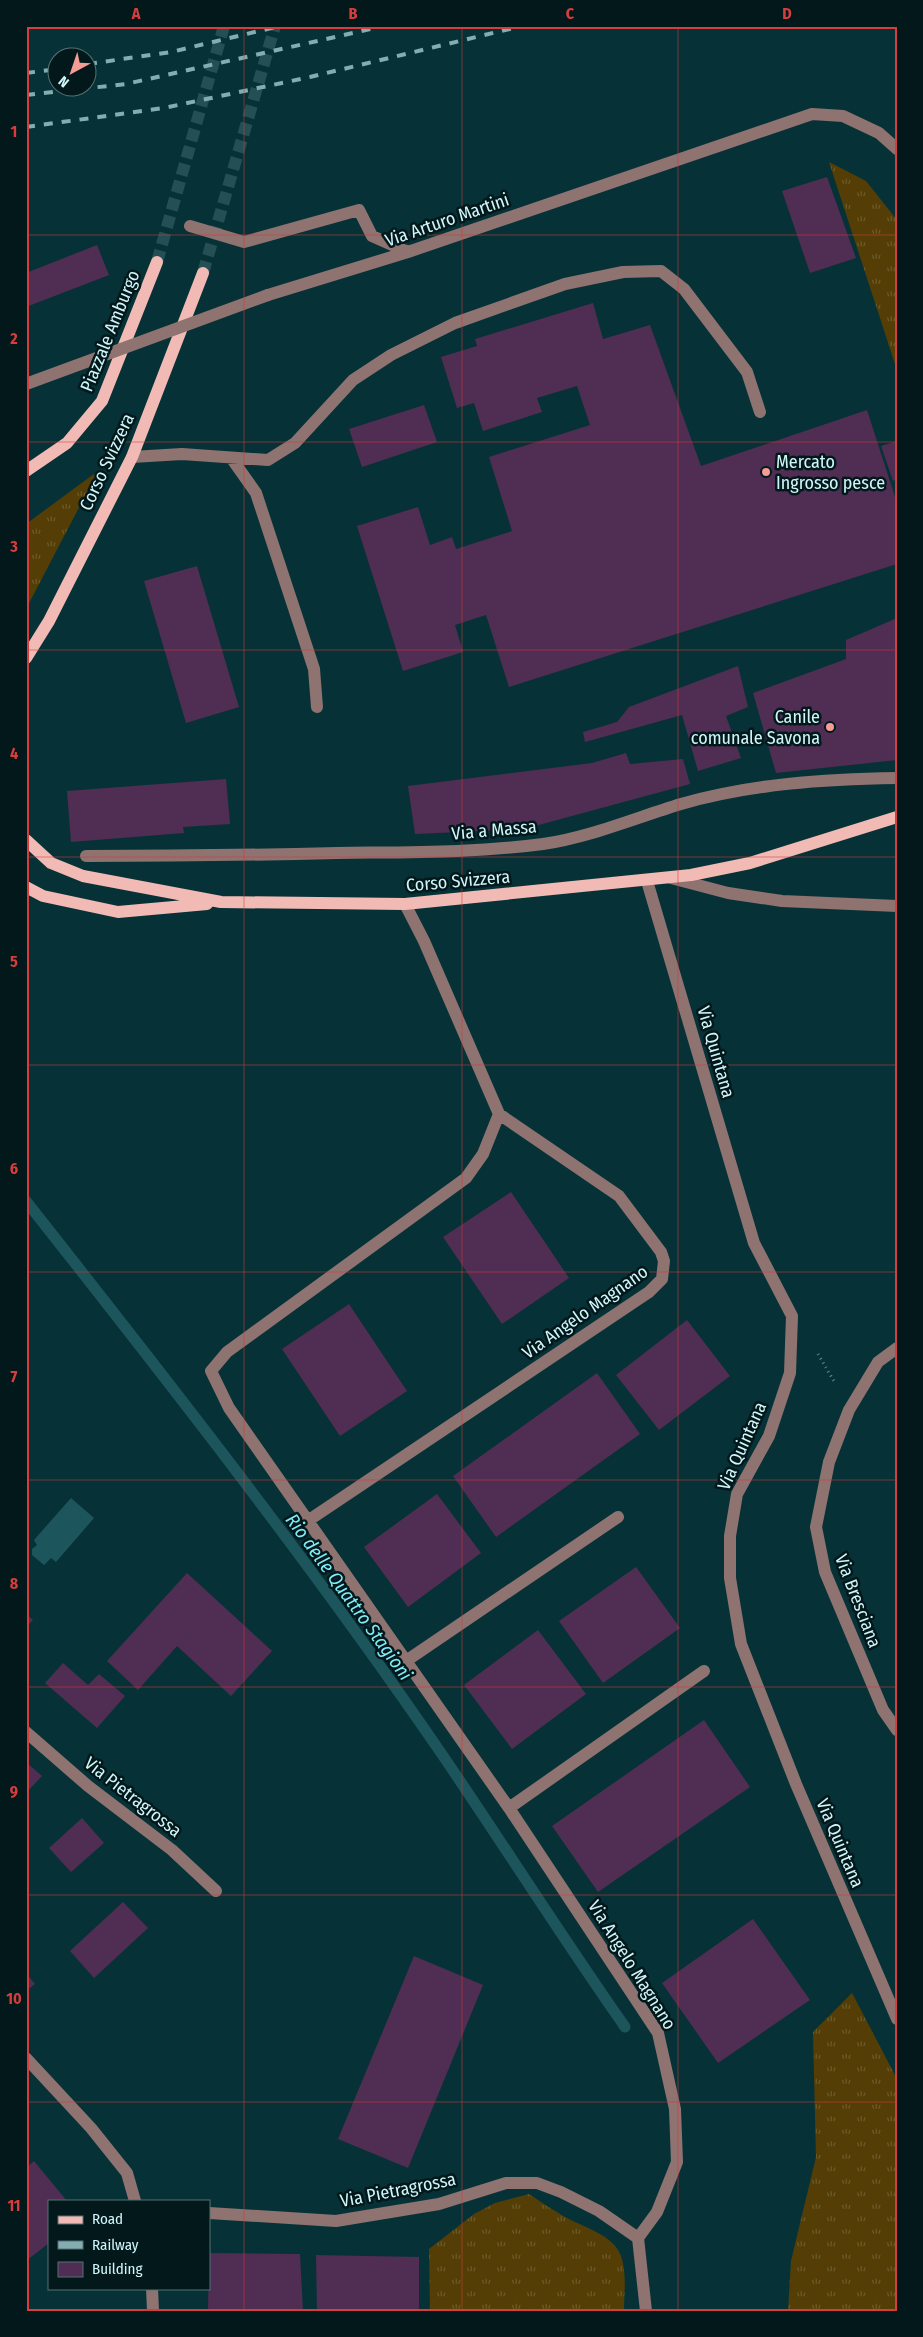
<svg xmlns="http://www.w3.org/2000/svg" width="923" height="2337" font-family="'Fira Sans Condensed',sans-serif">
	<defs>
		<pattern id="grass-tufts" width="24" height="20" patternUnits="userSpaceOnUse" patternTransform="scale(1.25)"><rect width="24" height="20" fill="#543e05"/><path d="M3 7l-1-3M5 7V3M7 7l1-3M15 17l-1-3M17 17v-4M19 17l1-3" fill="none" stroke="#6c5a2a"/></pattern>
	</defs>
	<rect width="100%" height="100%" fill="#063237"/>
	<path fill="url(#grass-tufts)" d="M 829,162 L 866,181 L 897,220 L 897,370 Z
		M 98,471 L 26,609 L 26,524 Z
		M 852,1993 L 897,2079 L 897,2311 L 788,2311 L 791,2261 L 816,2157 L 813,2032 Z
		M 529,2194 C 541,2202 553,2210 565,2217 C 583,2227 614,2235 621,2256 C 627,2273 624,2294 624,2311 L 430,2311 L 429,2249 L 474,2214 L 495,2203 Z"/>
	<path fill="#1c565c" d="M 71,1498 L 94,1518 L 56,1562 L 51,1558 L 44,1565 L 32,1555 L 32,1549 L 37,1545 L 34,1540 Z"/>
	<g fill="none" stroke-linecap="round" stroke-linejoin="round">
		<path stroke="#1c565c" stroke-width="11" d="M 26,1201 C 168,1381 309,1561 439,1750 C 502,1842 561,1936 625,2027"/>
	</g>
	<path fill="#502d52" d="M 827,177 L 856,258 L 810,273 L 782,191 Z
		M 97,245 L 109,275 L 26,307 L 26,273 Z
		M 593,303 L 603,339 L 650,325 L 701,466 L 867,410 L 897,503 L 897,564 L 509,687 L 486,615 L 455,625 L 463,652 L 403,671 L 357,526 L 418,507 L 430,545 L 452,537 L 456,549 L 512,531 L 489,457 L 590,425 L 577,386 L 537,398 L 542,412 L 483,431 L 474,403 L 457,408 L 441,357 L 477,346 L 475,339 Z
		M 424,405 L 437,442 L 362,467 L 349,429 Z
		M 897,441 L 897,479 L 893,481 L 881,446 Z
		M 197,566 L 239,707 L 186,723 L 144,581 Z
		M 897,618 L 897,760 L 776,773 L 753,693 L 846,659 L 846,640 Z
		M 738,666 L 748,707 L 726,716 L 741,758 L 698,771 L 682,715 L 585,742 L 583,732 L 617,722 L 629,707 Z
		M 626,753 L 630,764 L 683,759 L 690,784 L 524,829 L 415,834 L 408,786 L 592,763 Z
		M 226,779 L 230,824 L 183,827 L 184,833 L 71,842 L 67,791 Z
		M 511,1192 L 569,1278 L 502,1324 L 443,1237 Z
		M 349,1304 L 407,1391 L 340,1436 L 282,1349 Z
		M 687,1320 L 730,1376 L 659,1430 L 616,1375 Z
		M 597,1373 L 640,1434 L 496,1537 L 453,1476 Z
		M 437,1494 L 481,1553 L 408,1607 L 364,1547 Z
		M 636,1567 L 680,1628 L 603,1683 L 559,1621 Z
		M 187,1573 L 272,1651 L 231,1696 L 177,1646 L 138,1690 L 107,1661 Z
		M 26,1614 L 33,1620 L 26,1627 Z
		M 538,1630 L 586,1694 L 512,1749 L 464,1685 Z
		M 63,1663 L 88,1685 L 99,1674 L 125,1696 L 97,1728 L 45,1683 Z
		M 704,1720 L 750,1787 L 598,1892 L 552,1826 Z
		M 26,1762 L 42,1776 L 26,1793 Z
		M 82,1818 L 104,1843 L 71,1872 L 49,1848 Z
		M 123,1902 L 148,1928 L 94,1978 L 70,1951 Z
		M 753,1919 L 810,2000 L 718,2063 L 662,1983 Z
		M 414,1956 L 483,1985 L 408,2168 L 338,2139 Z
		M 26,1973 L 35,1984 L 26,1991 Z
		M 34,2161 L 67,2201 L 49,2201 L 49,2243 L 26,2261 L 26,2168 Z
		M 209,2253 L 300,2254 L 303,2311 L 208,2311 Z
		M 316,2255 L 419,2257 L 419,2311 L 317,2311 Z"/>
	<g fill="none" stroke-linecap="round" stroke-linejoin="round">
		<path stroke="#244f54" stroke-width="12" stroke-dasharray="12 6" stroke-linecap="butt" d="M 157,262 L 224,26
			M 203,273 L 275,26"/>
		<path stroke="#618a8f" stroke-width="3" stroke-dasharray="1 4" stroke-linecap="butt" d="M 818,1354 L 835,1383"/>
		<path stroke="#8e7371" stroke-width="12" d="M 190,226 L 244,242 L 359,210 L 372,236 L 408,252
			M 268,295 L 408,252 L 812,114 L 843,116 L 879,133 L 897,149
			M 132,457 L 182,454 L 268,460 L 295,443 L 353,380 L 391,355 L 455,323 L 565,284 L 623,272 L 661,271 L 684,289 L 747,372 L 760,412
			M 232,459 L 256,493 L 314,669 L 317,707
			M 86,856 C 170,856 253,855 337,853 C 406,852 474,853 543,844 C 590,837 635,818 681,804 C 751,784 824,779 897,778
			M 671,878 L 728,893 L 782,901 L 897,906
			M 647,881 L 754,1243 L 792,1316 L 790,1373 L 769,1436 L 737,1494 L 730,1536 L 730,1578 L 741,1644 L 796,1784 L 897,2019
			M 499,1114 L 483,1154 L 466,1178 L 227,1352 L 211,1371 L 229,1408 L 509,1808 L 658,2033 L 675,2109 L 677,2162 L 657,2212 L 638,2238
			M 897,1348 L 878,1362 L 849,1410 L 829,1462 L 816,1527 L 825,1572 L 883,1710 L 897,1730
			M 309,1520 L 649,1292 L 662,1279 L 664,1261 L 661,1252 L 619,1196 L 499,1114 L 424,941 L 405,904
			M 406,1661 L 618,1517
			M 26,1732 L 88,1786 L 172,1850 L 216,1891
			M 509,1808 L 704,1671
			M 26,2058 L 91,2128 L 127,2173 L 135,2201
			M 209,2213 L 336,2221 L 439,2204 L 506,2183 L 537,2183 L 561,2192 L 599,2211 L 638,2238
			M 638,2238 L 646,2311
			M 152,2288 L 153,2311"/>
		<path stroke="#f2bab5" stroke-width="12" d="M 26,471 L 67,443 L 102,401 L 157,262
			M 26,658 L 49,621 L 132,457 L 203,273
			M 26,840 L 51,863 L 83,876 L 221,902 L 405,904 L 691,875 L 750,863 L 897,817
			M 26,887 L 43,896 L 118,912 L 207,904"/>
		<path stroke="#85adb1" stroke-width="4" stroke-dasharray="9 9" stroke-linecap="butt" d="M 88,64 L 171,52 L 280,26
			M 26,73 L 58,69
			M 26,95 L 126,84 L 384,26
			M 26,127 L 164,108 L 310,77 L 522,26"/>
		<path stroke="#8e7371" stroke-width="12" d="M 26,384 L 268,295"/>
	</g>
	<path fill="none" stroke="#d63d3d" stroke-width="1" stroke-opacity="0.55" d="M 244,26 L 244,2311M 462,26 L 462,2311M 678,26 L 678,2311M 26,235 L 897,235M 26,442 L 897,442M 26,650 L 897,650M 26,857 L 897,857M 26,1065 L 897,1065M 26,1272 L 897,1272M 26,1480 L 897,1480M 26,1687 L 897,1687M 26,1895 L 897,1895M 26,2102 L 897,2102"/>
	<g fill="#f59c94" stroke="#02181b" stroke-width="2">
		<circle cx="766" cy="472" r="5"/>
		<circle cx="830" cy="727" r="5"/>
	</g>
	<g text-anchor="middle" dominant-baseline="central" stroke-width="5" stroke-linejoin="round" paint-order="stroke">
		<g font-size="18" fill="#d1f6fa" stroke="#02181b">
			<text transform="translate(447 220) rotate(-19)">Via Arturo Martini</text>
			<text transform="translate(110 331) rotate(-68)">Piazzale Amburgo</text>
			<text transform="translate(107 462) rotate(-65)">Corso Svizzera</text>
			<text transform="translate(494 830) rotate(-5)">Via a Massa</text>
			<text transform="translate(458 881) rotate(-5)">Corso Svizzera</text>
			<text transform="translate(716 1052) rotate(74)">Via Quintana</text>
			<text transform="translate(585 1312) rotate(-35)">Via Angelo Magnano</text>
			<text transform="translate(742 1446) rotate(-66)">Via Quintana</text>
			<text transform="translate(858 1601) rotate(69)">Via Bresciana</text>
			<text transform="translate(133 1797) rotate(38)">Via Pietragrossa</text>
			<text transform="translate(840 1843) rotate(67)">Via Quintana</text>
			<text transform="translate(632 1965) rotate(58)">Via Angelo Magnano</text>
			<text transform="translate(398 2190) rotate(-11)">Via Pietragrossa</text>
		</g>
		<g font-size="18" fill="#d1f6fa" stroke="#02181b" text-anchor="start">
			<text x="776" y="462">Mercato<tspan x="776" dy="21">Ingrosso pesce</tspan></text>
			<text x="820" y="717" text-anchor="end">Canile<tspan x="820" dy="21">comunale Savona</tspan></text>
		</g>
		<g font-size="19" font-style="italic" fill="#7feefa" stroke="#02181b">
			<text transform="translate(349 1597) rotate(54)">Rio delle Quattro Stagioni</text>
		</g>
	</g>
	<rect width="923" height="2337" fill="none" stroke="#02181b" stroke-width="55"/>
	<rect x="48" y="2200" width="162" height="90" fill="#02181b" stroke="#557174"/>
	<rect x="58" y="2216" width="25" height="8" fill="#f2bab5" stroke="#557174"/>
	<text x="92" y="2224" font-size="15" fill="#d1f6fa">Road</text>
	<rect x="58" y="2241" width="25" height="8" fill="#85adb1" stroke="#557174"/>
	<text x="92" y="2250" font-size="15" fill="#d1f6fa">Railway</text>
	<rect x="58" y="2262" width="25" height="15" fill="#502d52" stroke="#557174"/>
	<text x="92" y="2274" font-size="15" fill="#d1f6fa">Building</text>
	<g transform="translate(72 72) rotate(220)"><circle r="24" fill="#02181b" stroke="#557174"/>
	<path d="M0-4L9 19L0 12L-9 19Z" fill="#f59c94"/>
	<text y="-8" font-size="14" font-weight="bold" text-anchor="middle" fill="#d1f6fa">N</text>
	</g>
	<rect x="28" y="28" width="868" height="2282" fill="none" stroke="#d63d3d" stroke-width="2"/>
	<g font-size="16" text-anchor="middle" font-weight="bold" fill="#d63d3d">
		<text x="136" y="19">A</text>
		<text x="353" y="19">B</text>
		<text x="570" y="19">C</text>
		<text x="787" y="19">D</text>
		<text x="14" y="137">1</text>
		<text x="14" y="344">2</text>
		<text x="14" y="552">3</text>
		<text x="14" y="759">4</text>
		<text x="14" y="967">5</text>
		<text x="14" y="1174">6</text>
		<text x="14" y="1382">7</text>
		<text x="14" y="1589">8</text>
		<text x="14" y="1797">9</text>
		<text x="14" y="2004">10</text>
		<text x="14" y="2211">11</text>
	</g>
</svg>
